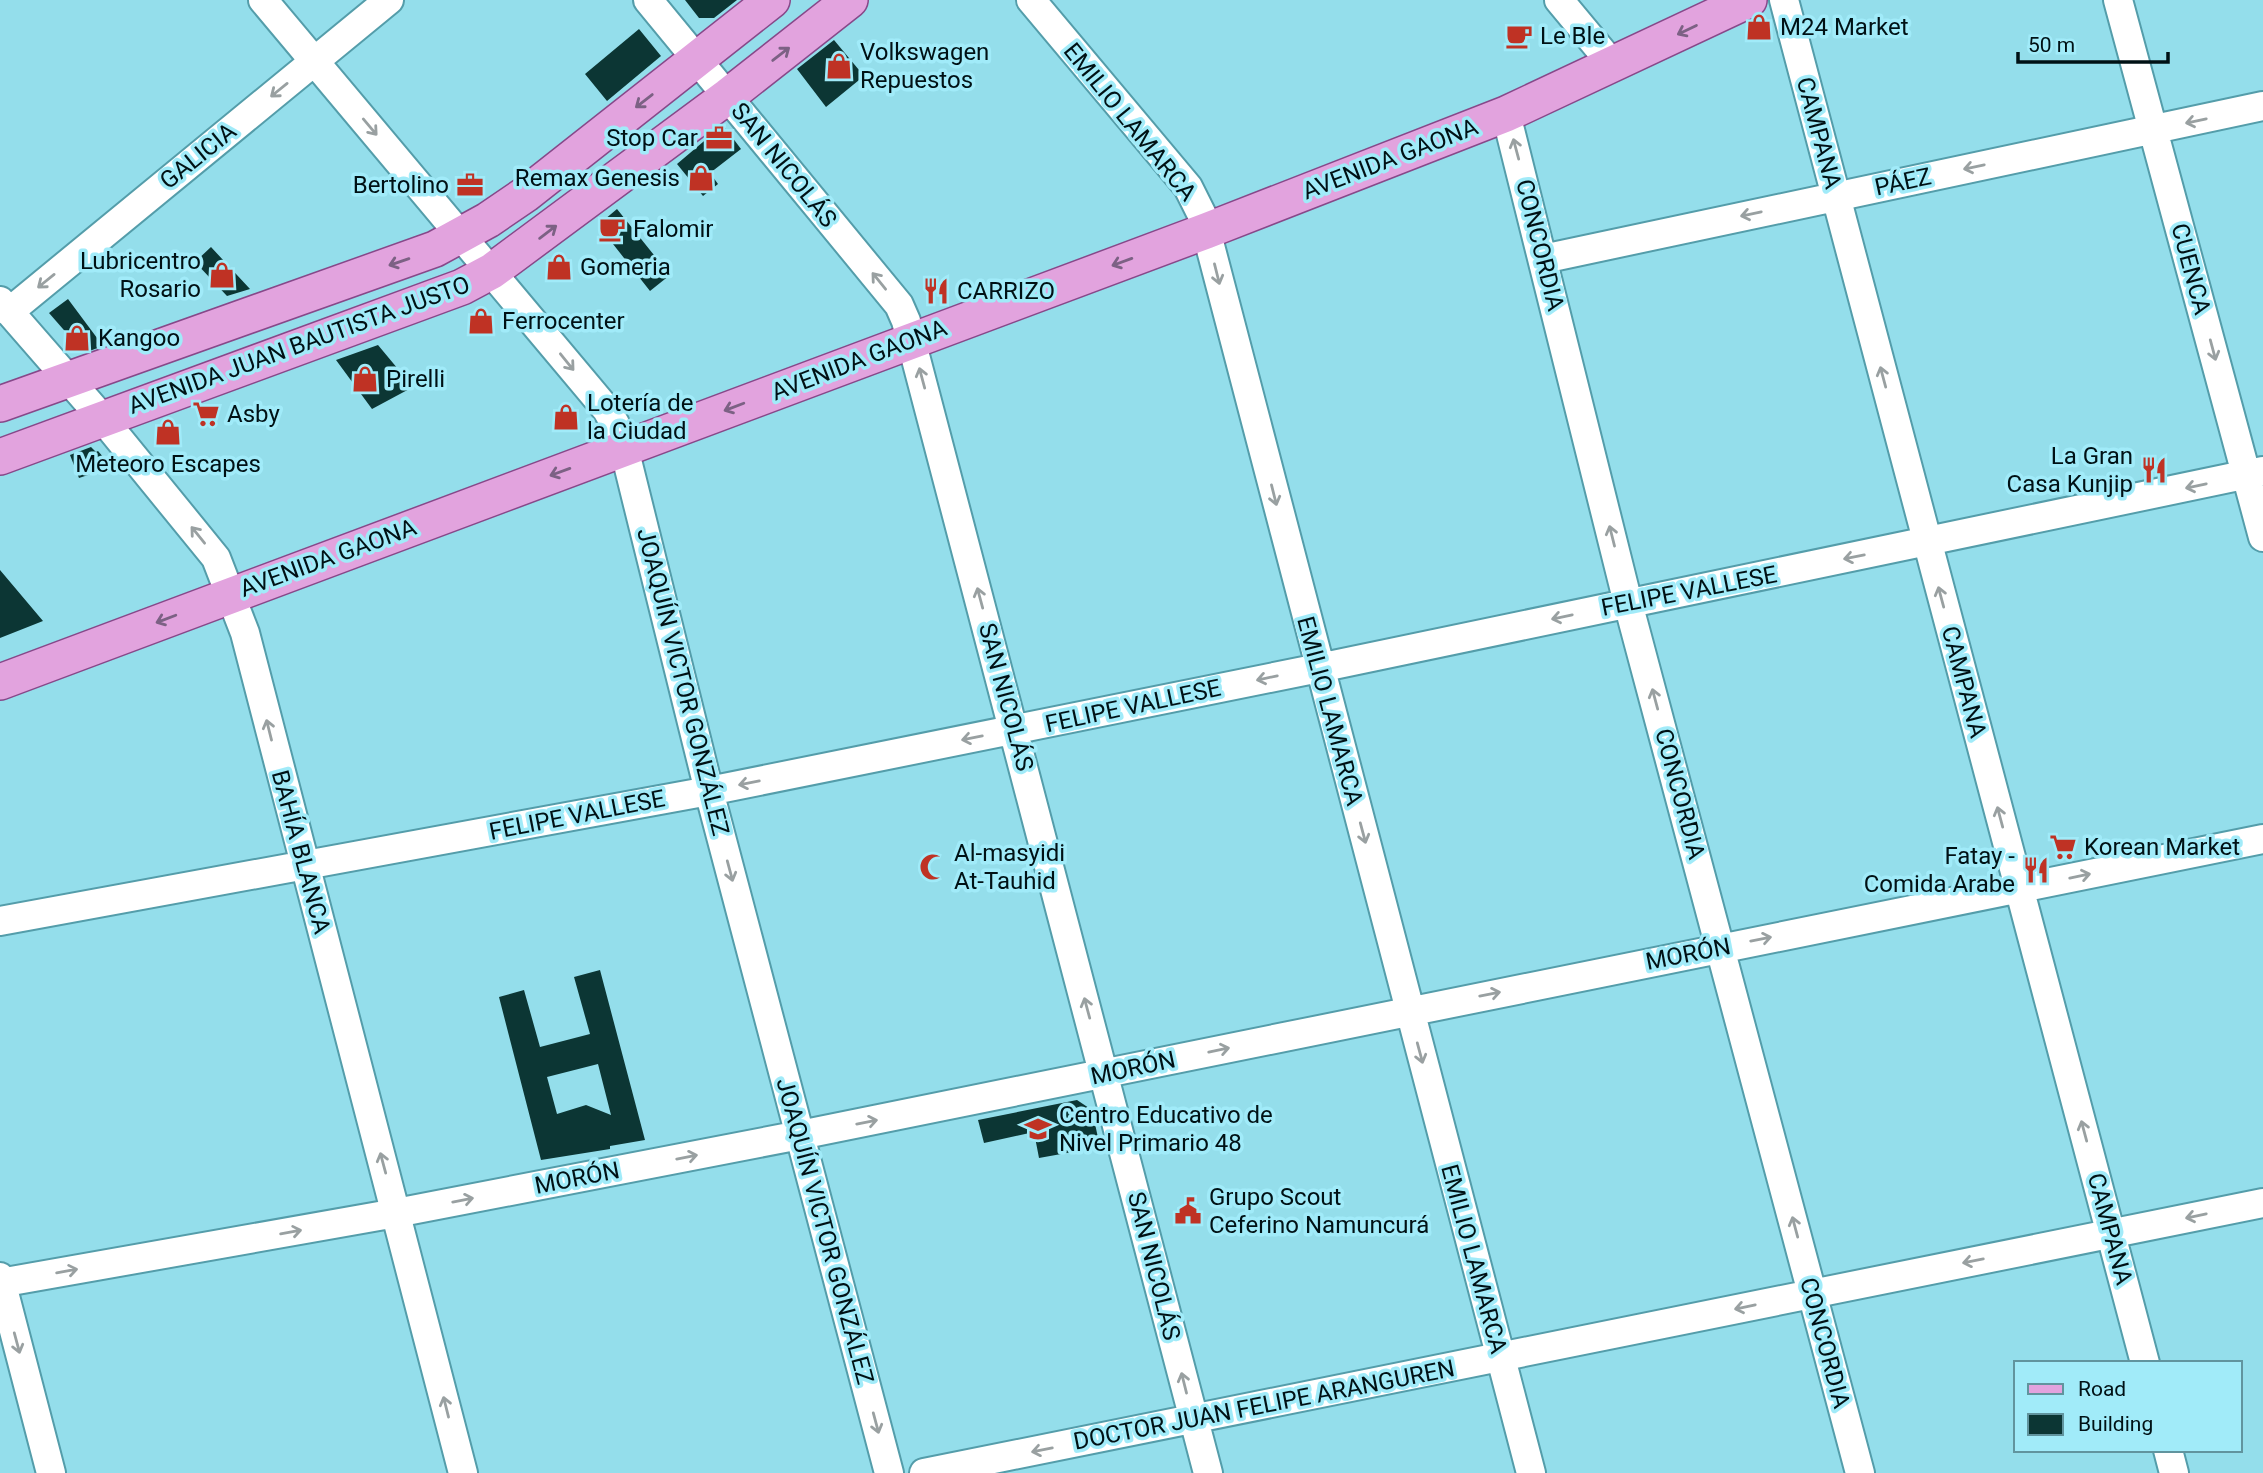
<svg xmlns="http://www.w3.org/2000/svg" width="2263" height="1473" font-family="Roboto,sans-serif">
	<rect width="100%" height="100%" fill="#94deeb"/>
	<path fill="#0c3634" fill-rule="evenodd" d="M 685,0 L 737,0 L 714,18 L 699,18 Z
		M 639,29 L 661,56 L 607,101 L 585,74 Z
		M 834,40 L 864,76 L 826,107 L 797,69 Z
		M 723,125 L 741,149 L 710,173 L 718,184 L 703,196 L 677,164 Z
		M 617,209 L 670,275 L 650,291 L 598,225 Z
		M 211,247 L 250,289 L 227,296 L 195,262 Z
		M 68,299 L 103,346 L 84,353 L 49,313 Z
		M 378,345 L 413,387 L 372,409 L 336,360 Z
		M 91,447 L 96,452 L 98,451 L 110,465 L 108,466 L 109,468 L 79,478 L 70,455 Z
		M 0,570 L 43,621 L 0,638 Z
		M 600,970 L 645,1140 L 610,1146 L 610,1149 L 541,1160 L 499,997 L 524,990 L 540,1047 L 590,1034 L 574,977 ZM 598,1064 L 611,1115 L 586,1105 L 557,1114 L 547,1077 Z
		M 1077,1100 L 1092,1110 L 1100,1147 L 1039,1158 L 1034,1132 L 984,1143 L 978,1120 Z"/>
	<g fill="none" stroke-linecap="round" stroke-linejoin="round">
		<g stroke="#549daa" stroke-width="32">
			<path id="minor" d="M 263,0 L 607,410 L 615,424 L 624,448 L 709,791 L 889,1473
				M 648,0 L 899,305 L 906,321 L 1208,1473
				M 1031,0 L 1188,187 L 1202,215 L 1531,1473
				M 1559,0 L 1613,65
				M 1784,0 L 2145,1363
				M 2118,0 L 2263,537
				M 1506,114 L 1628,603 L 1860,1473
				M 1543,259 L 2263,106
				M 0,301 L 102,418 L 216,558 L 245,633 L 463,1473
				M 9,312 L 389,0
				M 0,921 L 709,791 L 1319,668 L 2263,471
				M 0,1277 L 51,1473
				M 0,1283 L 396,1213 L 800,1135 L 2263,839
				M 2168,1450 L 2174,1473
				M 924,1473 L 2263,1203"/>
		</g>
		<g stroke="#874889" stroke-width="38">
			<path id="major" d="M 0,404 L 435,249 L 488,220 L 526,194 L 772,0
				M 0,457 L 462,287 L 492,271 L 728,96 L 850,0
				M 0,682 L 1206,231 L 1506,114 L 1749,0"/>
		</g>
		<use href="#minor" stroke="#fff" stroke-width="28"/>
		<use href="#major" stroke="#e2a3de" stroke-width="35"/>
	</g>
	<defs><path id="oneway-shaft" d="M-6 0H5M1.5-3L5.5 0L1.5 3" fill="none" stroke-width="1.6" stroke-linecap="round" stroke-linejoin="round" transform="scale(1.75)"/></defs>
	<g stroke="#7c6184">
		<use href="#oneway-shaft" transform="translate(1687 30) rotate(154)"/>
		<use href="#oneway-shaft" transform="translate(781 54) rotate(-38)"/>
		<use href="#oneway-shaft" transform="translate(644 101) rotate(142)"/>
		<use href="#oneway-shaft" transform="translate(548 232) rotate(-37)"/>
		<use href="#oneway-shaft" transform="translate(399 262) rotate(161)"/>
		<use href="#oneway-shaft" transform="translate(1122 262) rotate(160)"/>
		<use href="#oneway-shaft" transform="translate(734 407) rotate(159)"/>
		<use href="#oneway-shaft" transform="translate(560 472) rotate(160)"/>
		<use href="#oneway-shaft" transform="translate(166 619) rotate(159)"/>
	</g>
	<g stroke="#99a0a1">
		<use href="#oneway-shaft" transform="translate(279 90) rotate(141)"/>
		<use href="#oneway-shaft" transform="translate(2196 121) rotate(168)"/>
		<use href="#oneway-shaft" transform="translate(370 127) rotate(50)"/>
		<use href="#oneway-shaft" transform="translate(1516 149) rotate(-105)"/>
		<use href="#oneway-shaft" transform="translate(1974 167) rotate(168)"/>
		<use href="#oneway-shaft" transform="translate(1751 214) rotate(168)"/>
		<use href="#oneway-shaft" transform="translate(1217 274) rotate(76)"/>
		<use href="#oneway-shaft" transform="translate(46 281) rotate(141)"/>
		<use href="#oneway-shaft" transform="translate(879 281) rotate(-129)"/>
		<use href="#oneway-shaft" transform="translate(2213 350) rotate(75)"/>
		<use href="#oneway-shaft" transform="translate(567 362) rotate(51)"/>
		<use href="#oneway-shaft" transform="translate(1883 377) rotate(-105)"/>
		<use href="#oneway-shaft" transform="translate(922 378) rotate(-105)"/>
		<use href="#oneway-shaft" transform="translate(2196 486) rotate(168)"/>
		<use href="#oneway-shaft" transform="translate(1274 495) rotate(76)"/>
		<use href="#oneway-shaft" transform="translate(198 535) rotate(-129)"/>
		<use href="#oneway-shaft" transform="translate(1612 536) rotate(-104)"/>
		<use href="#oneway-shaft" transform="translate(1854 557) rotate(169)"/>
		<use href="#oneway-shaft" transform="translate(1941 597) rotate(-105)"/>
		<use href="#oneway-shaft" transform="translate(980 598) rotate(-105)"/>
		<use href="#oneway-shaft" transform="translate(1562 617) rotate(168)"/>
		<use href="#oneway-shaft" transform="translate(1267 678) rotate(168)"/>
		<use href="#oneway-shaft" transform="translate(1655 699) rotate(-105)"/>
		<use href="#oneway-shaft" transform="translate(269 730) rotate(-104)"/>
		<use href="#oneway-shaft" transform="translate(972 738) rotate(169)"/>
		<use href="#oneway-shaft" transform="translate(749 783) rotate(169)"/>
		<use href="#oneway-shaft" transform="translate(2000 817) rotate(-105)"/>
		<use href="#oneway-shaft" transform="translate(1363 833) rotate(75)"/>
		<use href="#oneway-shaft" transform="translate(730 871) rotate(75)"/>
		<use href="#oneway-shaft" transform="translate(2080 876) rotate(-12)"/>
		<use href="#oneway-shaft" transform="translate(1761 939) rotate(-11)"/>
		<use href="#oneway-shaft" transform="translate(1490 994) rotate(-11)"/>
		<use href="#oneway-shaft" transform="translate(1087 1008) rotate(-105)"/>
		<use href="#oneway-shaft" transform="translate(1219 1050) rotate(-12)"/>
		<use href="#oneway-shaft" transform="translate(1420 1053) rotate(75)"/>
		<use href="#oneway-shaft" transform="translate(867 1122) rotate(-11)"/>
		<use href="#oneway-shaft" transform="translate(2084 1131) rotate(-105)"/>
		<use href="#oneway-shaft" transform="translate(687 1157) rotate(-11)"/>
		<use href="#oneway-shaft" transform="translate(383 1163) rotate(-105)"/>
		<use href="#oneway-shaft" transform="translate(463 1200) rotate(-11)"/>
		<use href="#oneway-shaft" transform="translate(2196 1216) rotate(168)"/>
		<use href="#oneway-shaft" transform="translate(1795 1227) rotate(-105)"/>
		<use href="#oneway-shaft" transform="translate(291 1232) rotate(-10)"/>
		<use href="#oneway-shaft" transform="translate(1973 1261) rotate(169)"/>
		<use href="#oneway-shaft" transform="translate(67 1271) rotate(-10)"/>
		<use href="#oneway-shaft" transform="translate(1745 1307) rotate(168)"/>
		<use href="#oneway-shaft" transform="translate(17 1343) rotate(75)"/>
		<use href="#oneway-shaft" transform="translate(1184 1383) rotate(-104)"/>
		<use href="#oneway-shaft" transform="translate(446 1407) rotate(-104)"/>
		<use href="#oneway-shaft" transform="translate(876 1423) rotate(75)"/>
		<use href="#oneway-shaft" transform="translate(1042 1450) rotate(169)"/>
	</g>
	<defs>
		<g id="shop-bare" transform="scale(2.1)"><path d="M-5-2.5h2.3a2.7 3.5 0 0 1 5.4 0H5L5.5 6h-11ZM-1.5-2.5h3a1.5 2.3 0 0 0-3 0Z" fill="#bf3224" stroke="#a1ebf9" stroke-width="2.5" paint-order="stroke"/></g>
		<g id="cafe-bare" transform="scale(2.1)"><path d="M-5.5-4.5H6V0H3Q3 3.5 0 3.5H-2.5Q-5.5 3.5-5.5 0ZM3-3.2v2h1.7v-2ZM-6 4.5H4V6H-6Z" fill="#bf3224" stroke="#a1ebf9" stroke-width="2.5" paint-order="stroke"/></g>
		<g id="office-bare" transform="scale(2.1)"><path d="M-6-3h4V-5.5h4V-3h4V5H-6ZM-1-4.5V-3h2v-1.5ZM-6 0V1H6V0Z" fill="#bf3224" stroke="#a1ebf9" stroke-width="2.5" paint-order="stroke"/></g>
		<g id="restaurant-bare" transform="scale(2.1)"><path d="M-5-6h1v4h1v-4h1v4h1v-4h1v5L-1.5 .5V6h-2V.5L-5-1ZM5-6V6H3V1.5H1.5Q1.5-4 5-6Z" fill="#bf3224" stroke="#a1ebf9" stroke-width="2.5" paint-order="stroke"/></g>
		<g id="supermarket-bare" transform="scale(2.1)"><path d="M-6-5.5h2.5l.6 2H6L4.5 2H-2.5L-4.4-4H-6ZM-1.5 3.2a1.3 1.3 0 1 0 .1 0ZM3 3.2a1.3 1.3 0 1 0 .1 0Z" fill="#bf3224" stroke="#a1ebf9" stroke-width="2.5" paint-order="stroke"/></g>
		<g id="mosque-bare" transform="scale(2.1)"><path d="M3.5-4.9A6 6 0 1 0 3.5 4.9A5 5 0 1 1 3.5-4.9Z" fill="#bf3224" stroke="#a1ebf9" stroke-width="2.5" paint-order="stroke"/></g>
		<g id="school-bare" transform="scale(2.1)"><path d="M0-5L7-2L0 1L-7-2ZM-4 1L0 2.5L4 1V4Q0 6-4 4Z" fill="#bf3224" stroke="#a1ebf9" stroke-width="2.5" paint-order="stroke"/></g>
		<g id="civic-bare" transform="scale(2.1)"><path d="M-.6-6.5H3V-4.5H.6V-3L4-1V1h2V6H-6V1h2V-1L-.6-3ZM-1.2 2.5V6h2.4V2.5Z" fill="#bf3224" stroke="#a1ebf9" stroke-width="2.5" paint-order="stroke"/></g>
	</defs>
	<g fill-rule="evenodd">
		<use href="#shop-bare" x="1759" y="27"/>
		<use href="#cafe-bare" x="1519" y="36"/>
		<use href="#shop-bare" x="839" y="66"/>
		<use href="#office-bare" x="719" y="138"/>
		<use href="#shop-bare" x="701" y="178"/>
		<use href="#office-bare" x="470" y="185"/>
		<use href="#cafe-bare" x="612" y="229"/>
		<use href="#shop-bare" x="559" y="267"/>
		<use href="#shop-bare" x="222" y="275"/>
		<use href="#restaurant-bare" x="936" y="291"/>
		<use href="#shop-bare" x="481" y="321"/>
		<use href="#shop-bare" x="77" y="338"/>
		<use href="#shop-bare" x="365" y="379"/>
		<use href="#supermarket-bare" x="206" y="414"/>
		<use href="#shop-bare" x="566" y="417"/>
		<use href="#shop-bare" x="168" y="432"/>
		<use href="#restaurant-bare" x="2154" y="470"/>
		<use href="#supermarket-bare" x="2063" y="847"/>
		<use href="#mosque-bare" x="933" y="867"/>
		<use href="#restaurant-bare" x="2036" y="870"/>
		<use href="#school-bare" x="1038" y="1129"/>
		<use href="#civic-bare" x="1188" y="1211"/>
	</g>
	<g text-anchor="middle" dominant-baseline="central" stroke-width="7" stroke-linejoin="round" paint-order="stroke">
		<g font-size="24" fill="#001115" stroke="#a1ebf9" text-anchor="start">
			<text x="1780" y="27">M24 Market</text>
			<text x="1540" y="36">Le Ble</text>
			<text x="860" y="52">Volkswagen<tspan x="860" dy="28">Repuestos</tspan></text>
			<text x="698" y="138" text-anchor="end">Stop Car</text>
			<text x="680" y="178" text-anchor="end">Remax Genesis</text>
			<text x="449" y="185" text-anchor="end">Bertolino</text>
			<text x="633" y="229">Falomir</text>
			<text x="201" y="261" text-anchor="end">Lubricentro<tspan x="201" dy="28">Rosario</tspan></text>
			<text x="580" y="267">Gomeria</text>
			<text x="957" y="291">CARRIZO</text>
			<text x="502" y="321">Ferrocenter</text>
			<text x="98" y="338">Kangoo</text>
			<text x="386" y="379">Pirelli</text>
			<text x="587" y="403">Lotería de<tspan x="587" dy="28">la Ciudad</tspan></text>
			<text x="227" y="414">Asby</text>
			<text x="2133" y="456" text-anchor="end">La Gran<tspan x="2133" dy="28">Casa Kunjip</tspan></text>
			<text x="168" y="464" text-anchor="middle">Meteoro Escapes</text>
			<text x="2084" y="847">Korean Market</text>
			<text x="954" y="853">Al-masyidi<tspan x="954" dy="28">At-Tauhid</tspan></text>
			<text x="2015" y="856" text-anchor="end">Fatay -<tspan x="2015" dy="28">Comida Arabe</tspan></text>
			<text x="1059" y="1115">Centro Educativo de<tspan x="1059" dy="28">Nivel Primario 48</tspan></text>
			<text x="1209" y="1197">Grupo Scout<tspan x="1209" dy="28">Ceferino Namuncurá</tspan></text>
		</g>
		<g font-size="24" fill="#001115" stroke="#a1ebf9">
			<text transform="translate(1130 122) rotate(51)">EMILIO LAMARCA</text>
			<text transform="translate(1819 133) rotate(75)">CAMPANA</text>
			<text transform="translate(198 156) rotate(-39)">GALICIA</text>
			<text transform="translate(1390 159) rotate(-21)">AVENIDA GAONA</text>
			<text transform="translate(784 165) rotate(51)">SAN NICOLÁS</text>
			<text transform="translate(1903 182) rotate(-12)">PÁEZ</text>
			<text transform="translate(1540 245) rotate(76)">CONCORDIA</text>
			<text transform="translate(2191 269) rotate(75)">CUENCA</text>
			<text transform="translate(299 345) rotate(-20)">AVENIDA JUAN BAUTISTA JUSTO</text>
			<text transform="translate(859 360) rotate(-21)">AVENIDA GAONA</text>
			<text transform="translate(328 558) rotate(-20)">AVENIDA GAONA</text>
			<text transform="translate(1689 591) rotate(-11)">FELIPE VALLESE</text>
			<text transform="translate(683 682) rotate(76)">JOAQUÍN VICTOR GONZÁLEZ</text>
			<text transform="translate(1964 682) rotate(75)">CAMPANA</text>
			<text transform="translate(1006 697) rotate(75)">SAN NICOLÁS</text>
			<text transform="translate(1133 706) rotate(-12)">FELIPE VALLESE</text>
			<text transform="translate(1330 711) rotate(75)">EMILIO LAMARCA</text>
			<text transform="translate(1680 794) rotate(75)">CONCORDIA</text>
			<text transform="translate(577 815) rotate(-11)">FELIPE VALLESE</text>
			<text transform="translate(301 852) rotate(75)">BAHÍA BLANCA</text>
			<text transform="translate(1688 954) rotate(-11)">MORÓN</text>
			<text transform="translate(1133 1068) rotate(-12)">MORÓN</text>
			<text transform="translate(577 1178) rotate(-11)">MORÓN</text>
			<text transform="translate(2110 1229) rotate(75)">CAMPANA</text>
			<text transform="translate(825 1231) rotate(75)">JOAQUÍN VICTOR GONZÁLEZ</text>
			<text transform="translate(1474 1259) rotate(75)">EMILIO LAMARCA</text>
			<text transform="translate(1154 1266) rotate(76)">SAN NICOLÁS</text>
			<text transform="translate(1825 1343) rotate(75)">CONCORDIA</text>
			<text transform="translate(1264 1405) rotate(-11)">DOCTOR JUAN FELIPE ARANGUREN</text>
		</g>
	</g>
	<rect x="2014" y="1361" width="228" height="91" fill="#a1ebf9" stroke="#61949e" stroke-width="2"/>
	<rect x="2028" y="1384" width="35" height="10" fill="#e2a3de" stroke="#61949e" stroke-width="2"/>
	<text x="2078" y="1396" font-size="21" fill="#001115">Road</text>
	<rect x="2028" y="1414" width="35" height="21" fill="#0c3634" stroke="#61949e" stroke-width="2"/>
	<text x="2078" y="1431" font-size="21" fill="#001115">Building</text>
	<path d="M2018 52v10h150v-10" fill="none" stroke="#001115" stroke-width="3.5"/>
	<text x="2028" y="52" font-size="21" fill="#001115" stroke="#a1ebf9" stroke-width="5" paint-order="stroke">50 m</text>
</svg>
